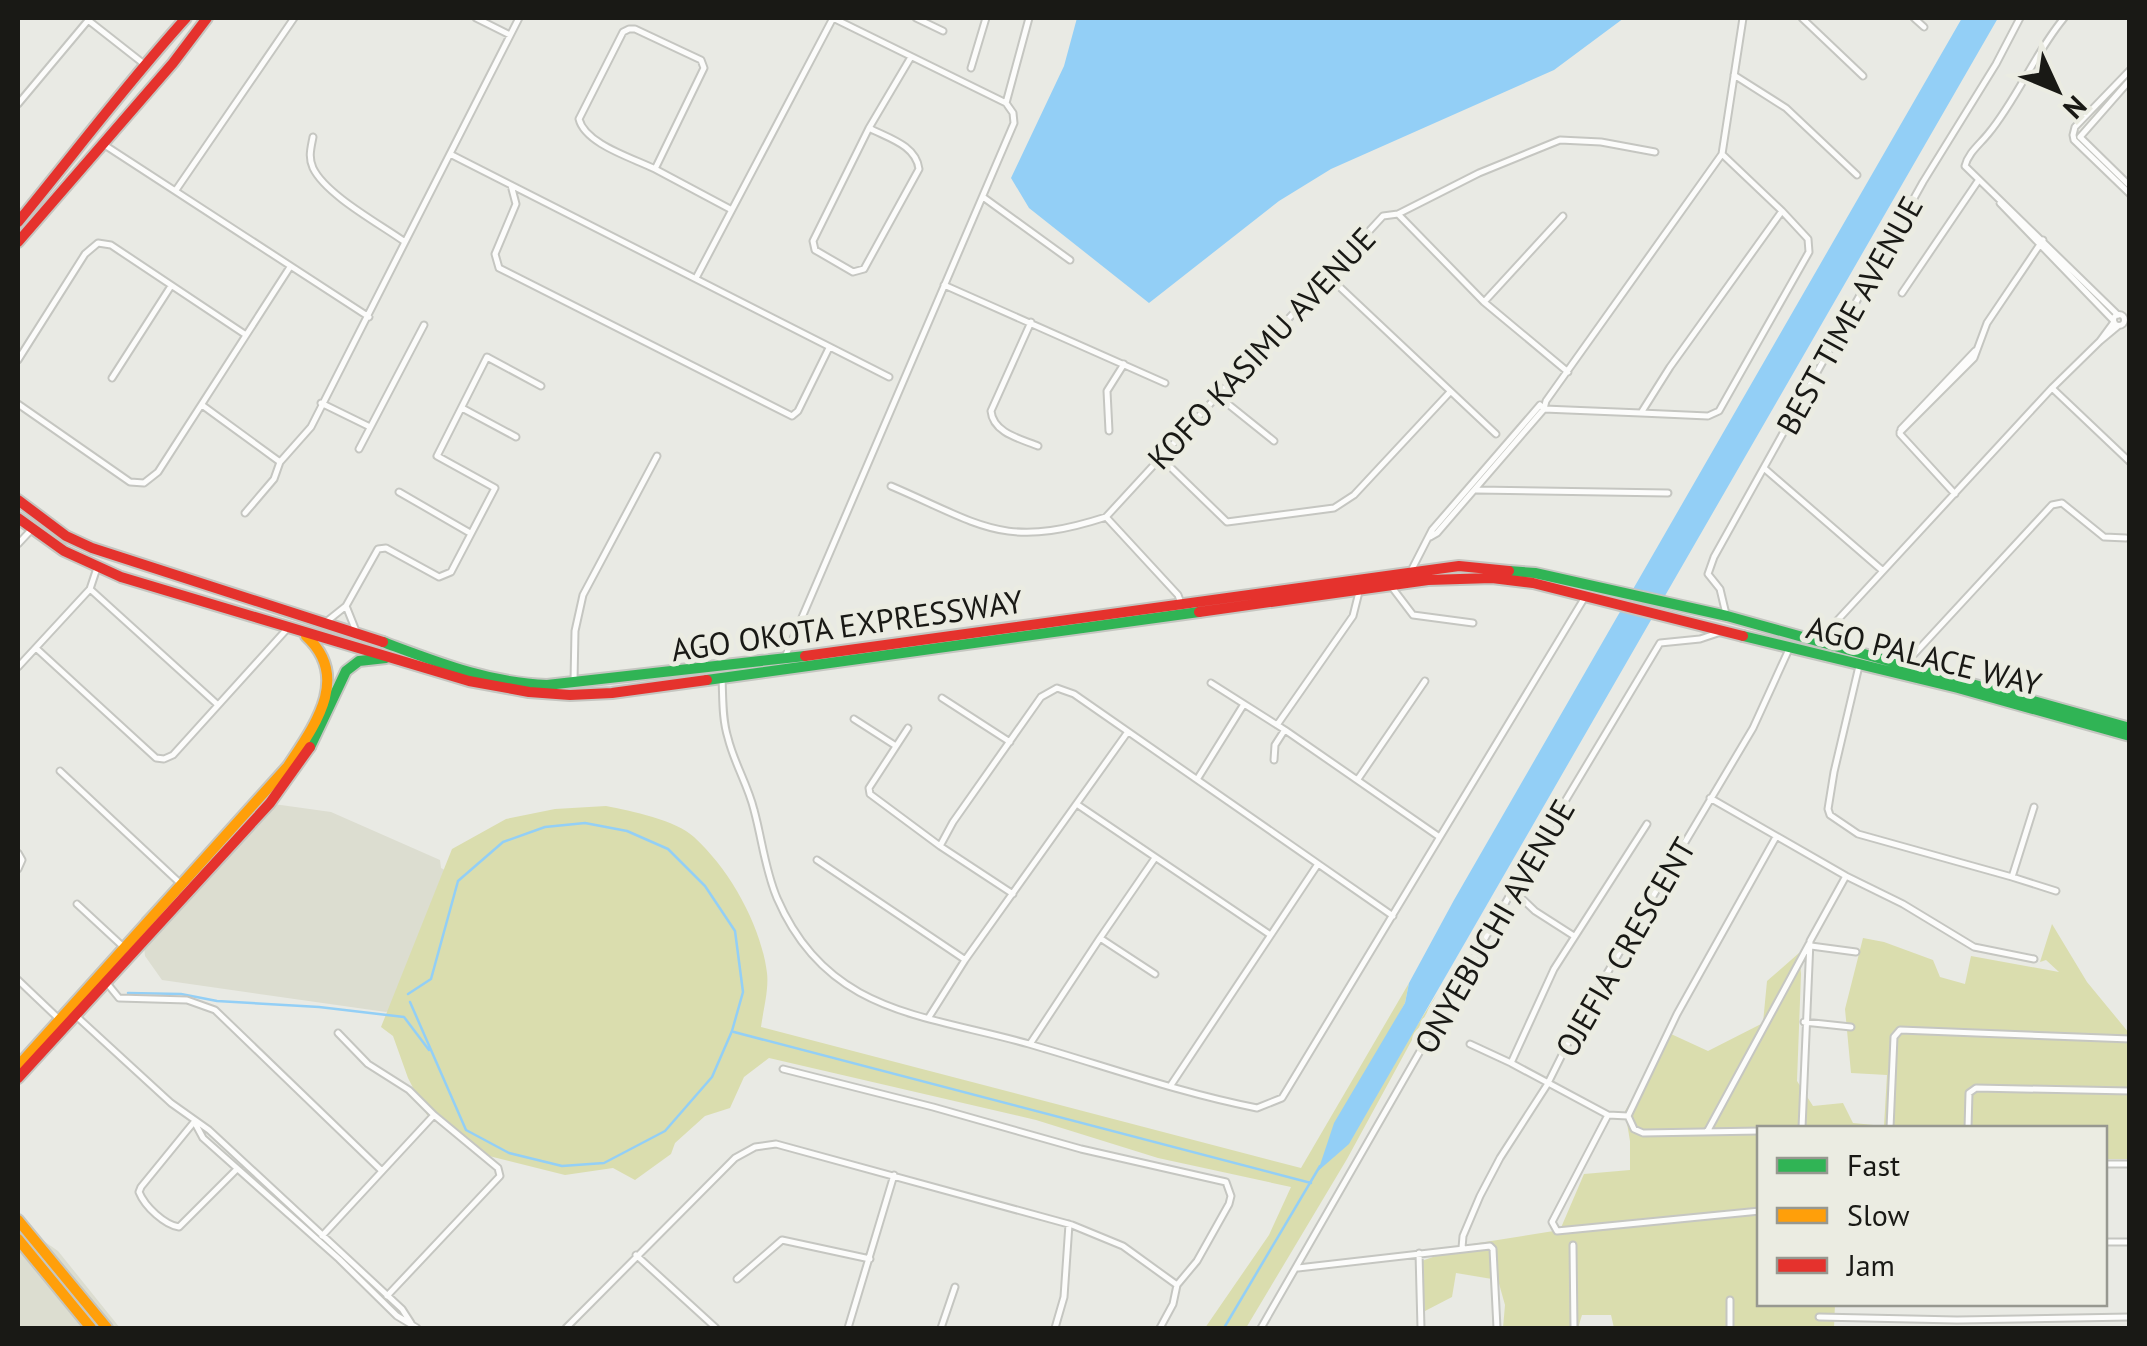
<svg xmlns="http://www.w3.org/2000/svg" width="2147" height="1346" font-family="'PT Sans',sans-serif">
	<rect width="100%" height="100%" fill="#e9eae4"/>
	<path fill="#dcddd0" d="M 252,801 L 331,812 L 440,860 L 441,868 L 452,874 L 419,997 L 386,1012 L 162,980 L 145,956 L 141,918 Z
		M 41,1239 L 58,1251 L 120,1328 L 18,1328 L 18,1246 Z"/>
	<path fill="#daddae" d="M 606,806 C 631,811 676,820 694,837 C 730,870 761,925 767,973 C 769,990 763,1011 761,1027 L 1301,1168 L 1409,983 L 1405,1003 L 1376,1056 L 1404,1046 L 1437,994 L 1347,1159 L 1246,1328 L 1205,1328 L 1269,1235 L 1291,1187 L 1158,1158 L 1036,1120 L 769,1058 L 744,1077 L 730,1108 L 705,1116 L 675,1143 L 671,1154 L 635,1180 L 613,1168 L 565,1175 L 489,1156 L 427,1115 L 408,1078 L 393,1036 L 381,1027 L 452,849 L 506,819 L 555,809 Z
		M 2052,924 L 2087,982 L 2129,1033 L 2129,1159 L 2105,1159 L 2104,1128 L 1760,1128 L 1760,1304 L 1835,1304 L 1834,1328 L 1614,1328 L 1611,1315 L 1582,1315 L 1578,1328 L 1503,1328 L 1505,1305 L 1498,1280 L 1456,1273 L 1452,1297 L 1425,1311 L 1419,1262 L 1466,1245 L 1560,1230 L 1584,1174 L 1630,1170 L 1630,1141 L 1625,1111 L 1671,1034 L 1708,1051 L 1763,1023 L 1767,981 L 1799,953 L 1801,974 L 1797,1081 L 1813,1106 L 1843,1103 L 1853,1123 L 1884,1126 L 1887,1075 L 1851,1073 L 1845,1009 L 1863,938 L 1884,942 L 1933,960 L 1940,977 L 1965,984 L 1971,956 L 2059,972 L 2046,960 L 2040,962 Z"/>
	<path fill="#93cff6" d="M 1077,18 L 1624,18 L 1554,70 L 1331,169 L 1279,201 L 1149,303 L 1029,208 L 1011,178 L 1064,66 Z
		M 1962,18 L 1998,18 L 1349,1144 L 1318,1171 L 1334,1123 L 1405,1003 L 1409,983 L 1454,900 Z"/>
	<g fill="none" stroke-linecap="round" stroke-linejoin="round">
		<path stroke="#93cff6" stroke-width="2.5" d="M 128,993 L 181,994 L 217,1001 L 319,1007 L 404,1017 L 429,1050
			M 408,994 L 431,979 L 458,881 L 503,842 L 545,827 L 585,823 L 627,831 L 668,849 L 705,886 L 735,931 L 743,992 L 732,1031 L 712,1077 L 665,1131 L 604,1163 L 562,1166 L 509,1153 L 466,1130 L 410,1002
			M 734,1032 L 1311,1183
			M 1224,1328 L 1320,1166"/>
		<g stroke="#c5c6c1" stroke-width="9">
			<path id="street" d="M 476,18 L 510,35
				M 916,18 L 943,31
				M 1802,18 L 1863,76
				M 1914,18 L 1924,27
				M 2064,18 C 2034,54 2018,98 1988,134 C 1980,144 1968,153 1965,166 L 2118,315
				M 88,20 L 144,64
				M 629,29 L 635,29 L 701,60 L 704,68 L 655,169 C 633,158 585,144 579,119 L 623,32 Z
				M 971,68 L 986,18
				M 1734,75 L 1786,108 L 1857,175
				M 1006,103 L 1029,18
				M 18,104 L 90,18
				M 869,128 C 888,138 916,145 919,169 L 864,269 L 853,272 L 815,250 L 813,241 L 869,128 L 911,57
				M 2073,135 L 2075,127 L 2130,70
				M 2073,135 L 2074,140 L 2130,194
				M 313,137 C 311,148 308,157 313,168 C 326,195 380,224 405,242
				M 2080,137 L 2130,80
				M 2080,137 L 2130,186
				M 103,144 L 369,317
				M 450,154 L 889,377
				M 655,169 L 730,209
				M 511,185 L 516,204 L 495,254 L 499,268 L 792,416 L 798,411 L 829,348
				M 176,190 L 294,18
				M 983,197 L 1070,260
				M 2000,203 L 2113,320
				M 1398,214 L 1484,302 L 1568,372
				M 1327,275 L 1496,434
				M 696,278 L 833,18
				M 944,285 L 1165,383
				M 1902,293 L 1978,181
				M 1484,302 L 1563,216
				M2113.5 320a5.5 5.5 0 1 1 11 0a5.5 5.5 0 1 1-11 0Z
				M 1031,322 L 991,411 C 993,433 1021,439 1038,446
				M 2114,322 L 2100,341 L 2118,326
				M 18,360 L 85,254 L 98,243 L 111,245 L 246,335
				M 112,378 L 171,286
				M 2052,388 L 2130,462
				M 1218,396 L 1274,441
				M 321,403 L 370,427
				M 18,404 L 130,482 L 144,483 L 158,472 L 290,267
				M 202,405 L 280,462
				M 1540,405 L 1544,409 L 1641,413 L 1670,367 L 1782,211 L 1722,154
				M 462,408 L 516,437
				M 1641,413 L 1708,416 L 1719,411 L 1809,252 L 1808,239 L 1782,211
				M 1901,429 L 1975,351
				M 1109,431 L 1107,391 L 1124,364
				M 1900,432 L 1974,358 L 1987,323 L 2043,240
				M 1900,434 L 1955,494
				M 359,449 L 424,325
				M 1159,456 L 1227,522 L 1334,508 L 1354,495 L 1450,392
				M 1765,469 L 1883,571
				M 891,486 C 982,525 1004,550 1106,517 L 1178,595 L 1181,603
				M 1476,490 L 1668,493
				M 399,492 L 470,533
				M 245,513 L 274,479 L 280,462 L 311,427 L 519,18
				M 1106,517 L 1383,216 L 1398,214 L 1479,173 L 1560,140 L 1601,142 L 1655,152
				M 1430,537 L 1437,533 L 1544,409 L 1546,401 L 1722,154 L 1743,18
				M 18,544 L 32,529
				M 1411,571 L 1432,530 L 1540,405
				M 1391,586 L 1413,615 L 1473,623
				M 90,589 L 218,705
				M 346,606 L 356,631
				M 1726,614 L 1720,589 L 1708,574 L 1714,557 L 1923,182 L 1996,64 L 2020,18
				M 326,622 L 346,606 L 378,549 L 386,548 L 439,577 L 451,572 L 495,488 L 437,456 L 487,357 L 541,386
				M 1825,644 L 1834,624 L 2052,388 L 2100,341
				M 37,649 L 156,758 L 164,759 L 173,755 L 287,629
				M 785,657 L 1014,123 L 1013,113 L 1006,103 L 833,18
				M 1905,664 L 2052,505 L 2062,503 L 2104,537 L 2126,538
				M 1859,666 L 1834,772 L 1828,809 L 1830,815 L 1858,834 L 2012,877
				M 18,667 L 90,589 L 97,568
				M 722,678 C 723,698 722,719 728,738 C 734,763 748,785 754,810 C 762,839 765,870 777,898 C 827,1014 923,1014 1029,1044 C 1105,1066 1180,1093 1257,1108 L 1282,1098 L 1585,597
				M 574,681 L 575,631 L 583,595 L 657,456
				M 1211,683 L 1285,730 L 1438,836
				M 942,698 L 1010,742
				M 854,719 L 896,746
				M 1277,725 L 1353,616 L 1359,592
				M 908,728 L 869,788 L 870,794 L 940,846
				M 1274,760 L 1275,745 L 1284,731
				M 60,771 L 182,885
				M 1198,778 L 1244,704
				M 1358,779 L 1425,681
				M 1710,798 L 1846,876 L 1903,904 L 1974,947 L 2034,959
				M 1078,805 L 1269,934
				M 2034,807 L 2012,877 L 2056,891
				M 18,853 L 22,860 L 18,869
				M 817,860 L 964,959
				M 1513,890 L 1535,911 L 1574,936
				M 1013,894 L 940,846 L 953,822 L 1041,697 L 1057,688 L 1074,694 L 1393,916
				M 77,904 L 131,954
				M 1100,938 L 1155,858
				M 1811,946 L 1856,952
				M 18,980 L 59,1019
				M 106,982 L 119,998 L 187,1000 L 215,1010 L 382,1171
				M 75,1015 L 171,1103 L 209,1130 L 402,1309 L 411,1323
				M 929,1017 L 965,960 L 1127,733
				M 1804,1022 L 1851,1027
				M 1030,1044 L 1100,938 L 1155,974
				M 1470,1044 L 1511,1063 L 1608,1115 L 1628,1116 L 1634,1129 L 1643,1133 L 1760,1131
				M 1511,1063 L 1554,969 L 1647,824
				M 783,1069 L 933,1107 L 1081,1149 L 1226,1182 L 1231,1196 L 1229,1204 L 1197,1261 L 1177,1285 L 1173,1304 L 1160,1328
				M 1171,1085 L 1318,864
				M 1608,1115 L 1552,1222 L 1557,1231 L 1760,1211
				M 1628,1116 L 1677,1014 L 1776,837
				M 194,1122 L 141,1187 L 139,1192 C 145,1207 165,1225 179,1227 L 237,1169
				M 196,1125 L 203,1138 L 339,1259 L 397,1316 L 417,1328
				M 1802,1128 L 1810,941 L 1846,876
				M 1890,1128 L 1894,1037 L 1900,1030 L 2130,1039
				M 1968,1128 L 1969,1093 L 1976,1088 L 2130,1091
				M 1707,1132 L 1809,944
				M 2104,1164 L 2130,1164
				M 322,1236 L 434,1115 L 409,1090 L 368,1064 L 338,1033
				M 2104,1242 L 2130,1242
				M 1573,1245 L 1574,1328
				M 1462,1248 L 1463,1236 L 1480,1196 L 1500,1158 L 1547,1085 L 1581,1017 L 1753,728 L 1790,647
				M 1419,1253 L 1421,1328
				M 636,1255 L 716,1328
				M 1298,1268 L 1490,1246 L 1493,1249 L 1497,1328
				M 737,1279 L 782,1240 L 870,1259
				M 387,1296 L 500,1176 L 498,1168 L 434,1115
				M 1819,1317 L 1957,1320 L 2130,1317
				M 566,1328 L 735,1158 L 755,1147 L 776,1144 L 1072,1225 L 1123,1246 L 1177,1285
				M 848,1328 L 894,1175
				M 941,1328 L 955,1287
				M 1055,1328 L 1064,1297 L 1069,1224
				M 1261,1328 L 1534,853 L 1660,643 L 1700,639 L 1721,632
				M 1730,1328 L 1730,1300"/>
		</g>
		<g stroke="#c5c6c1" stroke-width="14">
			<path id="fast" d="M 1509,571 L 1535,573 L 1727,616 L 2130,728
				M 1743,636 L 1958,688 L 2130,736
				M 383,642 C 437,662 489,683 547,685 L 805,656
				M 707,680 L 1199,612
				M 310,747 L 346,671 L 359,661 L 386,658"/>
		</g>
		<g stroke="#c5c6c1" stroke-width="14">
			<path id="slow" d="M 18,1066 L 288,766 C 315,725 351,677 306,636
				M 18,1220 L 107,1328
				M 18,1239 L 91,1328"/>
		</g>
		<g stroke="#c5c6c1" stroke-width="14">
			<path id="jam" d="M 18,222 C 74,154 127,83 186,18
				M 18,242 L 173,63 L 207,18
				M 18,500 L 66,536 L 92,548 L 383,642
				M 18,518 L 64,551 L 121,577 L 469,681 L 529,692 L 570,695 L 612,693 L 707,680
				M 1199,612 L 1428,580 L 1492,578 L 1533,583 L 1743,636
				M 805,656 L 1459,566 L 1509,571
				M 18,1078 L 270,803 L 310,747"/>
		</g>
		<use href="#street" stroke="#fcfcfb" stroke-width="5"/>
		<use href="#fast" stroke="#30b455" stroke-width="10"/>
		<use href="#slow" stroke="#ff9f0a" stroke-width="10"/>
		<use href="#jam" stroke="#e5322d" stroke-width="10"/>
	</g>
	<g text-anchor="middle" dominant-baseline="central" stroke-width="10" stroke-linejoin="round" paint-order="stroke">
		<g font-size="32" fill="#191915" stroke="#ebece2">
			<text transform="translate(1849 315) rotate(-61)">BEST TIME AVENUE</text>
			<text transform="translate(1261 348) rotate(-47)">KOFO KASIMU AVENUE</text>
			<text transform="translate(847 625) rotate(-8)">AGO OKOTA EXPRESSWAY</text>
			<text transform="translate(1924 655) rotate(14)">AGO PALACE WAY</text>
			<text transform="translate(1494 926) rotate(-60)">ONYEBUCHI AVENUE</text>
			<text transform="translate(1625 947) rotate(-60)">OJEFIA CRESCENT</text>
		</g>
	</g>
	<rect width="2147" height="1346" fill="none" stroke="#191915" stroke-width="40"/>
	<rect x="1757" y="1126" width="350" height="180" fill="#ebece2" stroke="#979890" stroke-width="2.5"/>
	<rect x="1777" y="1158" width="50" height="15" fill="#30b455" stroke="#979890" stroke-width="2.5"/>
	<text x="1847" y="1176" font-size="30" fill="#191915">Fast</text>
	<rect x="1777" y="1208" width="50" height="15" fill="#ff9f0a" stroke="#979890" stroke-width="2.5"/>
	<text x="1847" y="1226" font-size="30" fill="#191915">Slow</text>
	<rect x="1777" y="1258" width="50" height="15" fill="#e5322d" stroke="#979890" stroke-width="2.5"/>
	<text x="1847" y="1276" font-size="30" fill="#191915">Jam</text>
	<g transform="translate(2057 90) rotate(134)" stroke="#ebece2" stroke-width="8" paint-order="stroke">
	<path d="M0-8L18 38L0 25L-18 38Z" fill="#191915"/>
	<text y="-15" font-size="28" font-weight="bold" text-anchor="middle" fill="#191915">N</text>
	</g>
</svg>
